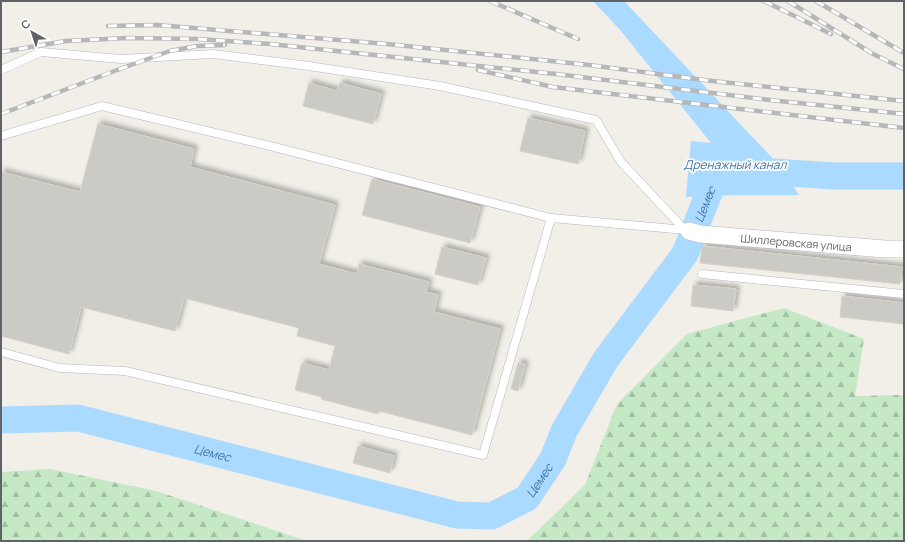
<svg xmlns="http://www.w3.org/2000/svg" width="905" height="542" font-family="Manrope,sans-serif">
	<defs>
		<pattern id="forest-firs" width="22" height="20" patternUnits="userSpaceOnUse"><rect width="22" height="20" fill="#c5e8c5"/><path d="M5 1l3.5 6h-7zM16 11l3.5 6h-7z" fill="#a3c0a4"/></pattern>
		<filter id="shadow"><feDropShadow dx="3.5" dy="-3.5" stdDeviation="2" flood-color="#0004"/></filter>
	</defs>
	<rect width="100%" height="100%" fill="#f1efe8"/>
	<path fill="url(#forest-firs)" d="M 784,308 L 864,339 L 855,396 L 904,395 L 904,541 L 527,541 L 585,485 L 617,404 L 687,334 Z
		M 50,469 L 156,491 L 307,541 L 1,541 L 1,472 Z"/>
	<path fill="#aadaff" d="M 593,1 L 624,1 L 777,163 L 799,195 L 735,195 L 686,197 L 691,141 L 711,143 L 621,31 Z"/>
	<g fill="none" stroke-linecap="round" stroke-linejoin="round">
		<path stroke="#aadaff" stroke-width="27" id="s1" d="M 1,420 L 78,418 L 457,515 L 492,516 L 527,498 L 553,459 L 564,431 L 606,359 L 685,254 L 710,190 L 718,181 L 743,170 L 835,176 L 904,176"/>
	</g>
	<path fill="#cccac5" stroke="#d6d1c6" filter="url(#shadow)" d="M 309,83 L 337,91 L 340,83 L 381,94 L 373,124 L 303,106 Z
		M 528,118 L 585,131 L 578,164 L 520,151 Z
		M 98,124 L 194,149 L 190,167 L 335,205 L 319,264 L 357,274 L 359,264 L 429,282 L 426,292 L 438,295 L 434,312 L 500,329 L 472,435 L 379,411 L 378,414 L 321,399 L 322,397 L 295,390 L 302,363 L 329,370 L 335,346 L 297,336 L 299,328 L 184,298 L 175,331 L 81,307 L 69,354 L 1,336 L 1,172 L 80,192 Z
		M 372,179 L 480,207 L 470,243 L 362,215 Z
		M 702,246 L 902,267 L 900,284 L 700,263 Z
		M 442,247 L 486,258 L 478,285 L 435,274 Z
		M 693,285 L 736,289 L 733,311 L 691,306 Z
		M 842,296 L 904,303 L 904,324 L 840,317 Z
		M 518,363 L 525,364 L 518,391 L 511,389 Z
		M 358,446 L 394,456 L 390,473 L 353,463 Z"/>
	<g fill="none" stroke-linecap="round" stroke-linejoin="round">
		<g stroke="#b5b8bc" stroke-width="9">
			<path id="service" d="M 1,70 L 41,52 L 121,59 L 213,54 L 309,66 L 440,86 L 596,120 L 621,162 L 684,229
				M 1,136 L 102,106 L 274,147 L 551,218 L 686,230
				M 702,274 L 904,294
				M 1,352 L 60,368 L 125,371 L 483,455 L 551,218"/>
		</g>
		<g stroke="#b5b8bc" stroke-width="18">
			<g id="minor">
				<path id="s2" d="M 689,231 L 700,234 L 885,249 L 904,249"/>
			</g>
		</g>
		<use href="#service" stroke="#fff" stroke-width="8"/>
		<use href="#minor" stroke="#fff" stroke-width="17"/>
		<g stroke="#b6b7b8" stroke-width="4.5">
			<path id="rail" d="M 490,1 L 578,39
				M 764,1 L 831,34
				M 788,1 L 873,54 L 904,69
				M 816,1 L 904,53
				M 108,26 L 157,25 L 387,44 L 589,65 L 712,81 L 904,101
				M 1,52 L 66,41 L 127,38 L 197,39 L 270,44 L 556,74 L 770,100 L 904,114
				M 478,70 L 553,87 L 904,128
				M 1,114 L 117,70 L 170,51 L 197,46 L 225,45"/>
		</g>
		<use href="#rail" stroke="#fff" stroke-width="3" stroke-dasharray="9" stroke-linecap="butt"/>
	</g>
	<g text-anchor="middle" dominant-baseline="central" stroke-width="3.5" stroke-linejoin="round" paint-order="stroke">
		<g font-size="11" fill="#5f6368" stroke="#fff">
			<text stroke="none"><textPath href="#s2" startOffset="108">Шиллеровская улица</textPath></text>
		</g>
		<g font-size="12" font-style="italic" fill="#4174aa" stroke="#fff">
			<text x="735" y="164">Дренажный канал</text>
			<text stroke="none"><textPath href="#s1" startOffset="888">Цемес</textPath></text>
			<text stroke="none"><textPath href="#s1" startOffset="216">Цемес</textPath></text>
			<text stroke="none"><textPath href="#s1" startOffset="564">Цемес</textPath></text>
		</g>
	</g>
	<rect width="905" height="542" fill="none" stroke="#5f6368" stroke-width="4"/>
	<g transform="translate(32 32) rotate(321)" stroke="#ffffff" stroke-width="3" paint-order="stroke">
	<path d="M0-3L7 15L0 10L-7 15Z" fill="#5f6368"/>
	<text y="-6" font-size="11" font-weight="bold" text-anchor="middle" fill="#5f6368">С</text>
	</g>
</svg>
